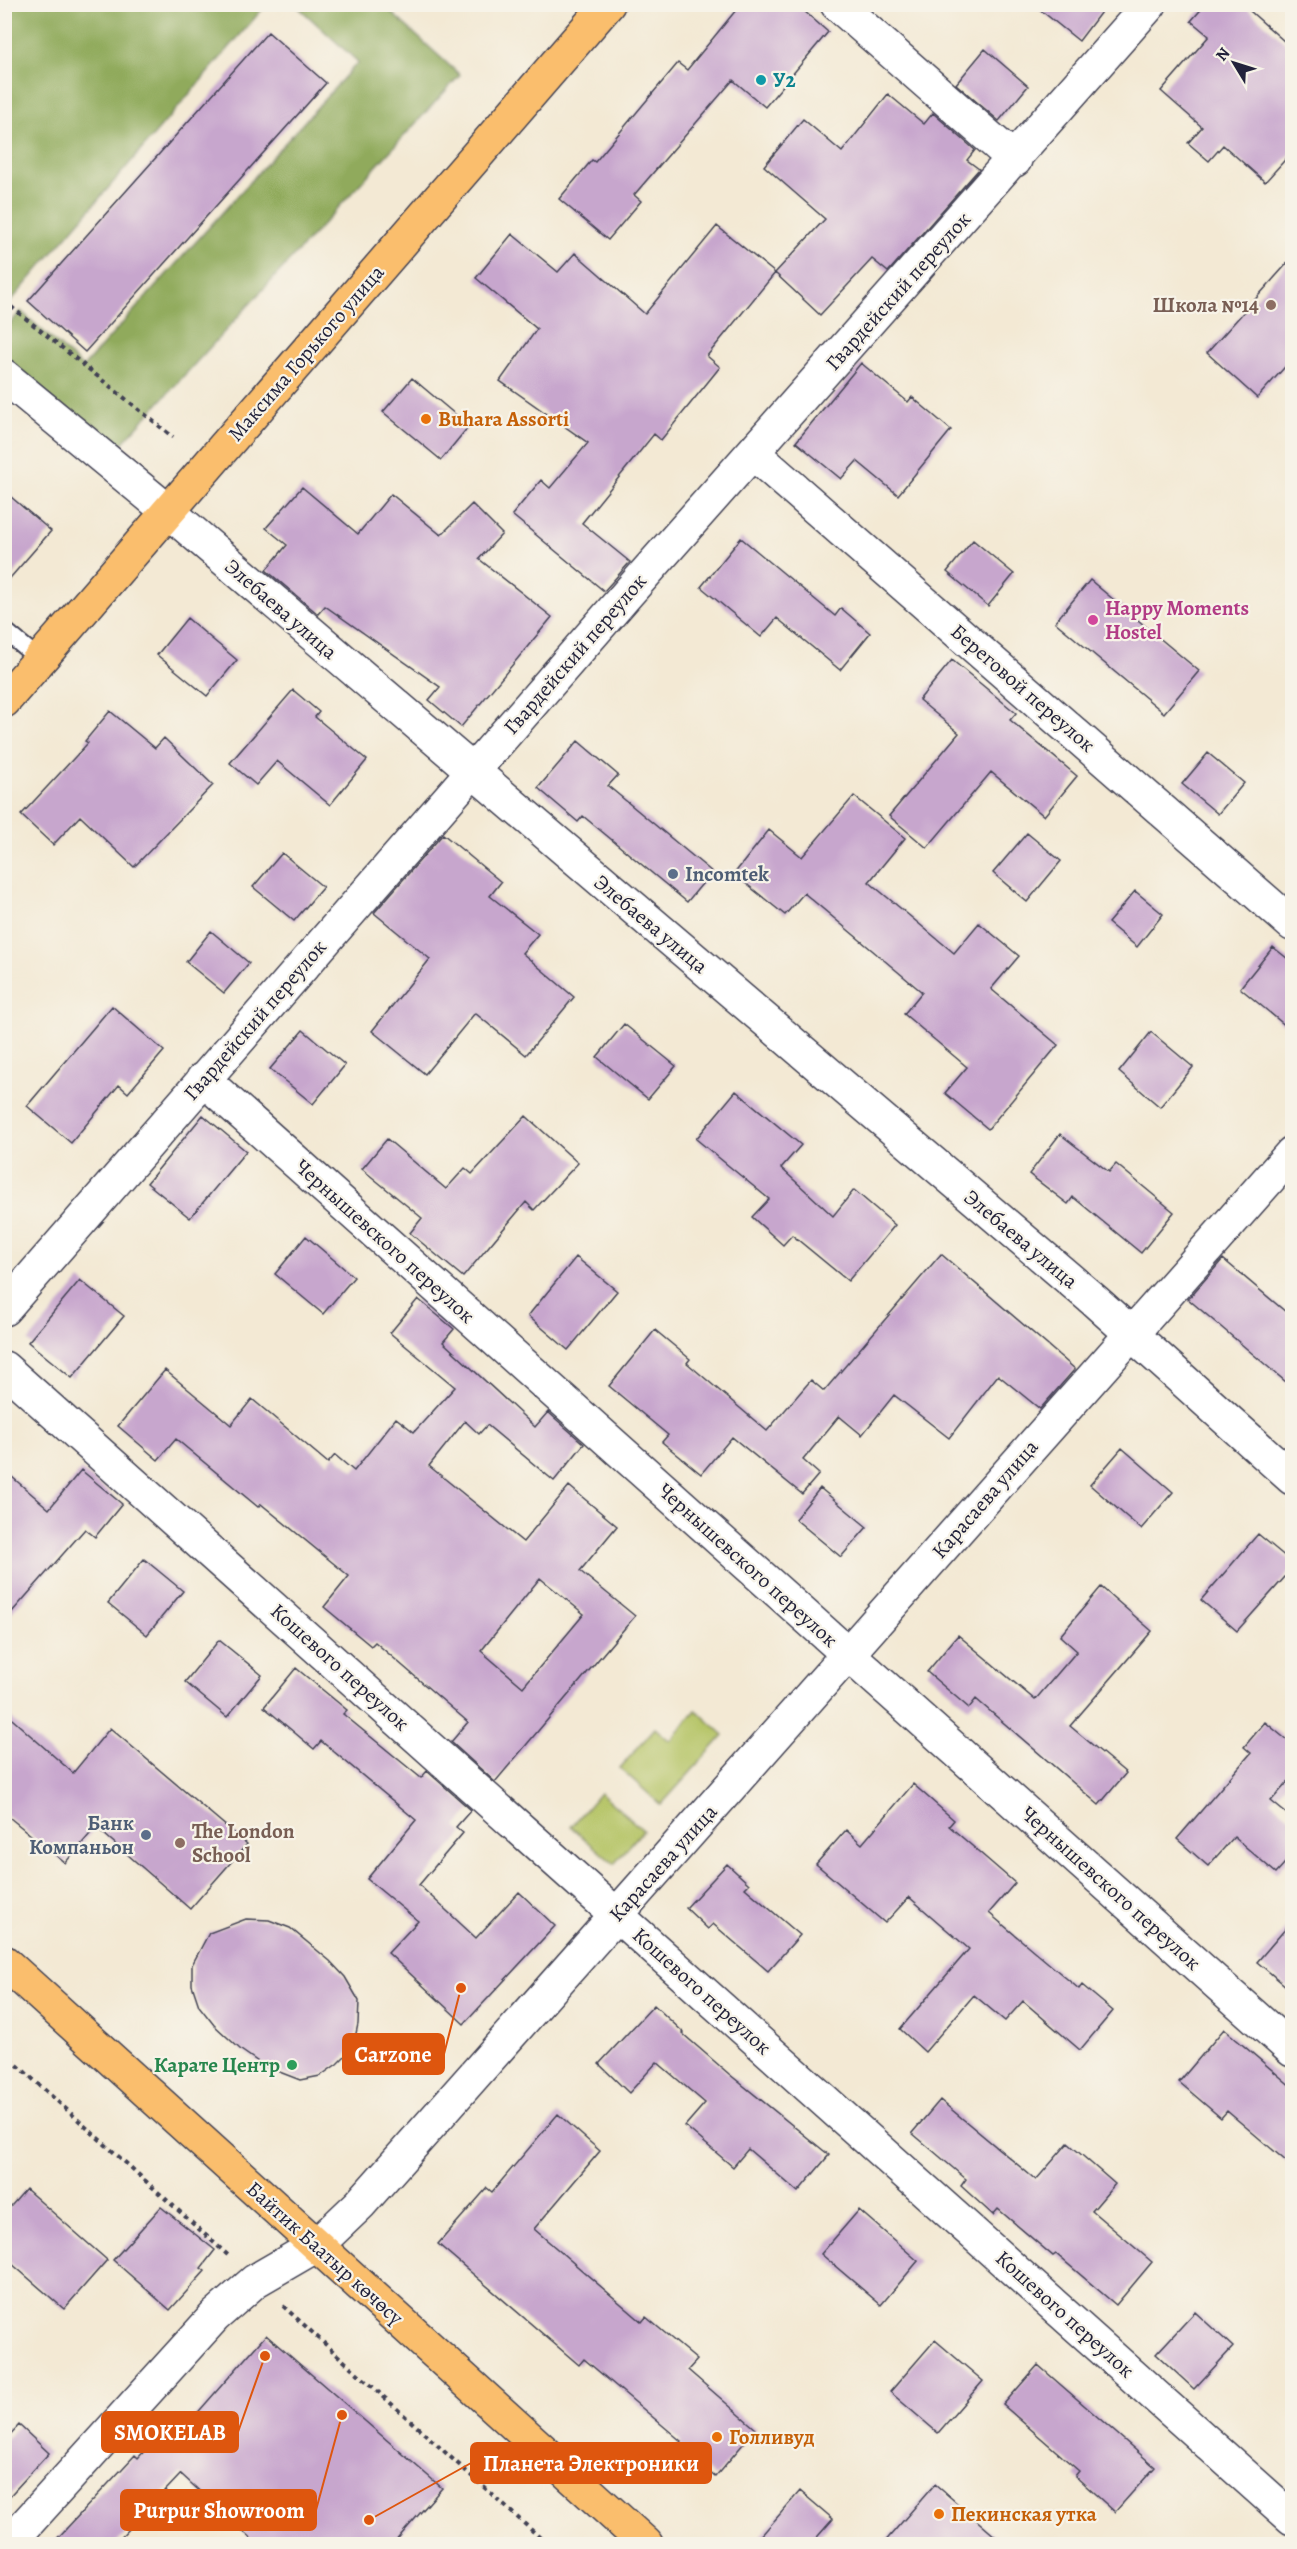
<svg xmlns="http://www.w3.org/2000/svg" width="1297" height="2549" font-family="Alegreya,serif">
	<rect width="100%" height="100%" fill="#f7f3e8"/>
	<filter id="ink" filterUnits="userSpaceOnUse"><feTurbulence type="fractalNoise" baseFrequency=".0167" numOctaves="2"/><feDisplacementMap in="SourceGraphic" scale="12" xChannelSelector="R" yChannelSelector="G"/><feConvolveMatrix kernelMatrix="1 2 1 2 8 2 1 2 1" color-interpolation-filters="sRGB"/></filter>
	<filter id="wash" filterUnits="userSpaceOnUse"><feTurbulence type="fractalNoise" baseFrequency=".008" numOctaves="4" result="noise"/><feDisplacementMap in="SourceGraphic" scale="24" xChannelSelector="R" yChannelSelector="G"/><feGaussianBlur stdDeviation="1.35" result="paint"/><feColorMatrix in="noise" values="0 0 0 0 0 0 0 0 0 0 0 0 0 0 0 0 0 1.4 0 .05"/><feComposite in="paint" operator="in"/></filter>
	<g filter="url(#wash)">
		<rect width="100%" height="100%" fill="#f3e9d4"/>
		<path fill="#b5c466" stroke="#6c7350" stroke-width="1.5" d="M 696,1710 L 724,1735 L 661,1805 L 620,1768 L 655,1728 L 670,1741 Z
			M 600,1793 L 643,1830 L 614,1864 L 571,1827 Z"/>
		<path fill="#90aa5b" stroke="#59664b" stroke-width="1.5" d="M 5,4 L 266,5 L 5,308 L 4,5 Z
			M 296,5 L 383,5 L 460,75 L 114,452 L 5,364 L 5,329 L 21,311 L 83,367 L 358,62 Z"/>
		<g id="blocks">
			<path fill="#c7a6cd" fill-rule="evenodd" d="M 741,4 L 796,4 L 828,32 L 765,107 L 733,80 L 634,195 L 641,201 L 608,240 L 559,199 L 592,160 L 595,162 L 678,63 L 687,70 Z
				M 1033,4 L 1107,4 L 1079,41 Z
				M 1206,4 L 1242,4 L 1293,49 L 1293,151 L 1265,182 L 1223,145 L 1209,161 L 1188,143 L 1202,127 L 1161,91 L 1209,36 L 1191,21 Z
				M 268,32 L 326,83 L 85,352 L 28,301 Z
				M 985,49 L 1028,86 L 999,121 L 956,84 Z
				M 888,94 L 924,124 L 933,113 L 975,150 L 967,160 L 979,169 L 888,272 L 872,259 L 820,315 L 775,273 L 825,219 L 764,166 L 803,119 L 842,152 Z
				M 717,226 L 775,273 L 707,356 L 720,367 L 661,440 L 654,434 L 582,523 L 630,562 L 604,591 L 512,515 L 541,480 L 550,488 L 588,443 L 500,381 L 537,329 L 476,278 L 512,234 L 558,272 L 575,253 L 645,314 Z
				M 1293,257 L 1293,358 L 1257,398 L 1207,353 Z
				M 861,363 L 908,402 L 912,397 L 951,430 L 898,495 L 857,461 L 841,479 L 796,442 Z
				M 412,378 L 469,426 L 441,460 L 383,412 Z
				M 302,487 L 358,534 L 391,494 L 441,535 L 472,504 L 502,534 L 479,559 L 552,617 L 461,727 L 429,700 L 440,687 L 325,606 L 318,614 L 266,570 L 287,545 L 266,528 Z
				M 4,491 L 51,531 L 4,585 Z
				M 741,538 L 835,616 L 841,608 L 870,633 L 840,670 L 777,618 L 761,637 L 701,587 Z
				M 973,540 L 1014,574 L 988,606 L 947,572 Z
				M 1090,580 L 1199,671 L 1164,713 L 1055,622 Z
				M 187,618 L 237,660 L 207,696 L 157,655 Z
				M 952,660 L 1016,713 L 1010,720 L 1077,776 L 1044,816 L 991,772 L 927,848 L 889,816 L 959,733 L 919,700 Z
				M 293,690 L 319,712 L 315,717 L 367,760 L 330,805 L 277,761 L 256,785 L 230,763 Z
				M 110,711 L 155,748 L 164,738 L 213,785 L 134,867 L 80,816 L 53,845 L 21,815 L 88,743 L 85,741 Z
				M 578,741 L 618,775 L 608,786 L 712,872 L 687,902 L 583,816 L 578,822 L 538,788 Z
				M 1208,753 L 1244,783 L 1218,814 L 1182,784 Z
				M 854,796 L 905,838 L 869,882 L 954,953 L 979,923 L 1019,956 L 991,989 L 1058,1045 L 988,1129 L 945,1093 L 967,1067 L 904,1014 L 922,992 L 804,893 L 785,915 L 734,874 L 769,830 L 802,857 Z
				M 1027,833 L 1061,861 L 1027,902 L 993,873 Z
				M 443,834 L 501,882 L 490,896 L 538,934 L 522,953 L 574,997 L 526,1055 L 475,1013 L 425,1074 L 372,1031 L 430,959 L 374,913 Z
				M 282,853 L 323,887 L 294,921 L 253,887 Z
				M 1135,891 L 1163,914 L 1137,947 L 1108,923 Z
				M 211,931 L 249,963 L 224,993 L 186,962 Z
				M 1273,947 L 1293,963 L 1293,1032 L 1240,988 Z
				M 112,1006 L 164,1051 L 128,1093 L 119,1085 L 71,1143 L 27,1106 Z
				M 624,1024 L 676,1066 L 648,1099 L 597,1057 Z
				M 303,1030 L 345,1065 L 313,1104 L 270,1069 Z
				M 1151,1032 L 1193,1067 L 1160,1107 L 1119,1072 Z
				M 736,1091 L 801,1145 L 781,1168 L 833,1216 L 854,1190 L 895,1225 L 848,1281 L 792,1235 L 783,1245 L 752,1217 L 769,1199 L 696,1139 Z
				M 203,1115 L 246,1151 L 190,1218 L 147,1183 Z
				M 526,1116 L 578,1163 L 534,1210 L 526,1202 L 463,1277 L 410,1233 L 422,1218 L 362,1169 L 387,1139 L 446,1189 L 465,1168 L 472,1174 Z
				M 1060,1134 L 1109,1172 L 1116,1164 L 1174,1212 L 1141,1253 L 1073,1197 L 1068,1204 L 1029,1174 Z
				M 306,1236 L 354,1277 L 323,1314 L 275,1274 Z
				M 941,1254 L 1075,1369 L 1040,1409 L 998,1375 L 949,1438 L 894,1395 L 862,1435 L 839,1416 L 803,1460 L 819,1474 L 802,1494 L 732,1437 L 701,1474 L 662,1442 L 668,1435 L 609,1386 L 655,1330 L 690,1359 L 687,1363 L 767,1431 L 811,1380 L 824,1391 Z
				M 576,1257 L 617,1291 L 568,1350 L 528,1316 Z
				M 1223,1259 L 1293,1318 L 1293,1388 L 1188,1299 Z
				M 80,1280 L 124,1316 L 72,1378 L 28,1342 Z
				M 418,1299 L 454,1329 L 443,1342 L 535,1427 L 548,1412 L 584,1444 L 554,1481 L 487,1425 L 479,1434 L 465,1421 L 429,1466 L 523,1542 L 569,1486 L 617,1526 L 580,1571 L 635,1616 L 495,1782 L 451,1742 L 468,1722 L 375,1642 L 371,1646 L 324,1607 L 349,1576 L 261,1504 L 258,1507 L 176,1439 L 158,1460 L 118,1426 L 165,1370 L 231,1425 L 252,1399 L 328,1463 L 335,1455 L 354,1471 L 396,1418 L 414,1432 L 455,1387 L 390,1333 ZM 540,1578 L 584,1614 L 523,1687 L 481,1651 Z
				M 1122,1448 L 1173,1492 L 1141,1529 L 1090,1485 Z
				M 4,1470 L 49,1509 L 81,1470 L 122,1504 L 95,1537 L 85,1529 L 4,1621 Z
				M 820,1488 L 867,1527 L 841,1557 L 795,1519 Z
				M 1258,1534 L 1293,1563 L 1293,1568 L 1237,1631 L 1201,1600 Z
				M 144,1559 L 183,1591 L 147,1635 L 108,1603 Z
				M 1101,1587 L 1152,1631 L 1070,1726 L 1126,1773 L 1099,1805 L 976,1699 L 969,1708 L 927,1672 L 958,1635 L 1035,1700 L 1077,1651 L 1060,1636 Z
				M 219,1640 L 262,1675 L 227,1717 L 185,1682 Z
				M 296,1668 L 347,1710 L 343,1714 L 421,1778 L 427,1771 L 471,1810 L 456,1827 L 463,1833 L 419,1885 L 476,1938 L 519,1892 L 555,1926 L 464,2024 L 388,1953 L 418,1921 L 367,1879 L 416,1820 L 321,1741 L 314,1749 L 264,1707 Z
				M 4,1712 L 73,1773 L 110,1728 L 247,1844 L 190,1909 L 96,1827 L 65,1863 L 4,1813 Z
				M 1265,1722 L 1293,1745 L 1293,1776 L 1271,1801 L 1293,1819 L 1293,1854 L 1276,1873 L 1234,1837 L 1208,1866 L 1177,1839 L 1251,1753 L 1244,1747 Z
				M 913,1784 L 954,1820 L 949,1826 L 1015,1883 L 989,1913 L 1079,1989 L 1082,1985 L 1113,2011 L 1080,2050 L 1023,2001 L 1005,2021 L 974,1995 L 925,2052 L 900,2029 L 969,1949 L 909,1897 L 885,1923 L 816,1864 L 846,1830 L 862,1844 Z
				M 727,1864 L 749,1884 L 745,1888 L 800,1935 L 768,1971 L 713,1924 L 708,1929 L 686,1908 Z
				M 246,1919 L 269,1920 L 290,1928 L 330,1961 L 345,1977 L 359,2001 L 358,2024 L 353,2048 L 337,2064 L 320,2076 L 300,2080 L 264,2066 L 241,2050 L 214,2025 L 199,2006 L 192,1985 L 192,1965 L 209,1933 Z
				M 1293,1920 L 1293,1992 L 1257,1962 Z
				M 654,2005 L 684,2033 L 683,2034 L 729,2074 L 829,2155 L 798,2192 L 748,2149 L 733,2167 L 685,2126 L 705,2103 L 657,2062 L 629,2093 L 599,2064 Z
				M 1224,2029 L 1293,2088 L 1293,2167 L 1227,2111 L 1221,2118 L 1179,2082 Z
				M 940,2100 L 1036,2180 L 1068,2143 L 1115,2184 L 1092,2211 L 1152,2262 L 1116,2305 L 1056,2254 L 1053,2256 L 998,2209 L 993,2215 L 961,2186 L 966,2179 L 912,2133 Z
				M 558,2114 L 600,2151 L 534,2229 L 642,2322 L 646,2317 L 697,2360 L 688,2370 L 756,2429 L 715,2477 L 678,2445 L 681,2441 L 584,2359 L 579,2365 L 438,2244 L 487,2188 L 492,2192 Z
				M 26,2189 L 107,2260 L 64,2309 L 4,2257 L 4,2214 Z
				M 161,2207 L 215,2250 L 201,2268 L 205,2271 L 170,2310 L 113,2260 Z
				M 859,2210 L 918,2261 L 881,2305 L 821,2254 Z
				M 1195,2312 L 1233,2347 L 1194,2389 L 1156,2354 Z
				M 266,2335 L 442,2488 L 393,2544 L 257,2544 L 181,2474 L 115,2544 L 52,2544 L 135,2455 L 138,2458 L 176,2417 L 186,2426 Z
				M 935,2340 L 983,2381 L 938,2433 L 890,2392 Z
				M 1038,2365 L 1155,2467 L 1115,2512 L 1075,2476 L 1079,2471 L 1003,2405 Z
				M 19,2425 L 49,2453 L 4,2502 L 4,2441 Z
				M 935,2484 L 1004,2544 L 883,2544 Z
				M 800,2491 L 833,2519 L 811,2544 L 754,2544 Z"/>
		</g>
	</g>
	<g filter="url(#ink)">
		<use href="#blocks" fill-opacity="0" stroke="#414052" stroke-width="1.5"/>
		<g fill="none" stroke-linecap="round" stroke-linejoin="round">
			<g stroke="#414052" stroke-width="20">
				<path id="service" d="M 4,630 L 40,660"/>
			</g>
			<g stroke="#414052" stroke-width="36">
				<path id="minor" d="M 837,4 L 1015,160
					M 753,453 L 1292,924
					M 203,1079 L 1292,2050
					M 4,1309 L 628,593 L 1150,4
					M 4,1368 L 1292,2518
					M 8,2544 L 215,2316 L 255,2281 L 317,2245 L 360,2204 L 1292,1153"/>
			</g>
			<g stroke="#414052" stroke-width="36">
				<path id="tertiary" d="M 4,376 L 169,512 L 1095,1301 L 1292,1478"/>
			</g>
			<g stroke="#414052" stroke-width="36">
				<path id="primary" d="M 4,701 L 608,4
					M 4,1962 L 646,2544"/>
			</g>
			<path stroke="#414052" stroke-width="4" stroke-dasharray="4.5 4.5" stroke-linecap="butt" d="M 4,301 L 173,437
				M 4,2053 L 231,2258
				M 283,2306 L 547,2544"/>
			<use href="#service" stroke="#fff" stroke-width="16"/>
			<use href="#minor" stroke="#fff" stroke-width="33"/>
			<use href="#tertiary" stroke="#fff" stroke-width="33"/>
			<use href="#primary" stroke="#fabe6d" stroke-width="33"/>
		</g>
	</g>
	<circle fill="#0f9aa8" stroke="#f7f3e8" stroke-width="2" cx="761" cy="80" r="6"/>
	<g fill="#8d6e63" stroke="#f7f3e8" stroke-width="2">
		<circle cx="1271" cy="305" r="6"/>
		<circle cx="180" cy="1843" r="6"/>
	</g>
	<g fill="#e8710a" stroke="#f7f3e8" stroke-width="2">
		<circle cx="426" cy="419" r="6"/>
		<circle cx="717" cy="2437" r="6"/>
		<circle cx="939" cy="2514" r="6"/>
	</g>
	<circle fill="#d1479c" stroke="#f7f3e8" stroke-width="2" cx="1093" cy="620" r="6"/>
	<g fill="#5c6f8a" stroke="#f7f3e8" stroke-width="2">
		<circle cx="673" cy="874" r="6"/>
		<circle cx="146" cy="1835" r="6"/>
	</g>
	<circle fill="#2e9e5b" stroke="#f7f3e8" stroke-width="2" cx="292" cy="2065" r="6"/>
	<g text-anchor="middle" dominant-baseline="central" stroke-width="4.5" stroke-linejoin="round" paint-order="stroke">
		<g font-size="21" font-weight="bold" fill="#0d838f" stroke="#f7f3e8" text-anchor="start">
			<text x="773" y="80">У2</text>
		</g>
		<g font-size="21" fill="#22223b" stroke="#f7f3e8">
			<text transform="translate(898 291) rotate(-48)">Гвардейский переулок</text>
			<text transform="translate(306 353) rotate(-49)">Максима Горького улица</text>
			<text transform="translate(281 609) rotate(41)">Элебаева улица</text>
			<text transform="translate(575 654) rotate(-49)">Гвардейский переулок</text>
			<text transform="translate(1023 688) rotate(41)">Береговой переулок</text>
			<text transform="translate(651 924) rotate(40)">Элебаева улица</text>
			<text transform="translate(255 1020) rotate(-49)">Гвардейский переулок</text>
			<text transform="translate(1021 1239) rotate(40)">Элебаева улица</text>
			<text transform="translate(385 1241) rotate(42)">Чернышевского переулок</text>
			<text transform="translate(985 1499) rotate(-49)">Карасаева улица</text>
			<text transform="translate(748 1565) rotate(42)">Чернышевского переулок</text>
			<text transform="translate(340 1667) rotate(42)">Кошевого переулок</text>
			<text transform="translate(663 1863) rotate(-48)">Карасаева улица</text>
			<text transform="translate(1111 1888) rotate(42)">Чернышевского переулок</text>
			<text transform="translate(702 1991) rotate(42)">Кошевого переулок</text>
			<text transform="translate(325 2253) rotate(42)">Байтик Баатыр көчөсү</text>
			<text transform="translate(1065 2314) rotate(42)">Кошевого переулок</text>
		</g>
		<g font-size="21" font-weight="bold" fill="#785e54" stroke="#f7f3e8" text-anchor="end">
			<text x="1259" y="305">Школа №14</text>
			<text x="192" y="1831" text-anchor="start">The London<tspan x="192" dy="24">School</tspan></text>
		</g>
		<g font-size="21" font-weight="bold" fill="#c56008" stroke="#f7f3e8" text-anchor="start">
			<text x="438" y="419">Buhara Assorti</text>
			<text x="729" y="2437">Голливуд</text>
			<text x="951" y="2514">Пекинская утка</text>
		</g>
		<g font-size="21" font-weight="bold" fill="#b23c85" stroke="#f7f3e8" text-anchor="start">
			<text x="1105" y="608">Happy Moments<tspan x="1105" dy="24">Hostel</tspan></text>
		</g>
		<g font-size="21" font-weight="bold" fill="#4e5e75" stroke="#f7f3e8" text-anchor="start">
			<text x="685" y="874">Incomtek</text>
			<text x="134" y="1823" text-anchor="end">Банк<tspan x="134" dy="24">Компаньон</tspan></text>
		</g>
		<g font-size="21" font-weight="bold" fill="#27864d" stroke="#f7f3e8" text-anchor="end">
			<text x="280" y="2065">Карате Центр</text>
		</g>
	</g>
	<path fill="none" stroke="#de560e" stroke-width="2" d="M461 1988L444 2054M265 2356L238 2432M369 2520L471 2463M342 2415L316 2510"/>
	<g fill="#de560e" stroke="#f7f3e8" stroke-width="2">
		<circle cx="461" cy="1988" r="6"/>
		<circle cx="265" cy="2356" r="6"/>
		<circle cx="369" cy="2520" r="6"/>
		<circle cx="342" cy="2415" r="6"/>
	</g>
	<g fill="#de560e" stroke="#de560e" stroke-width="2">
		<rect x="343" y="2034" width="101" height="40" rx="6"/>
		<rect x="102" y="2412" width="136" height="40" rx="6"/>
		<rect x="471" y="2443" width="240" height="40" rx="6"/>
		<rect x="121" y="2490" width="195" height="40" rx="6"/>
	</g>
	<g font-size="22" text-anchor="middle" font-weight="bold" fill="#fff">
		<text x="393" y="2062">Carzone</text>
		<text x="170" y="2440">SMOKELAB</text>
		<text x="591" y="2471">Планета Электроники</text>
		<text x="219" y="2518">Purpur Showroom</text>
	</g>
	<rect width="1297" height="2549" fill="none" stroke="#f7f3e8" stroke-width="24"/>
	<g transform="translate(1234 63) rotate(308)" stroke="#f7f3e8" stroke-width="4.5" paint-order="stroke">
	<path d="M0-4.5L10 22L0 15L-10 22Z" fill="#22223b"/>
	<text y="-9" font-size="16" font-weight="bold" text-anchor="middle" fill="#22223b">N</text>
	</g>
</svg>
